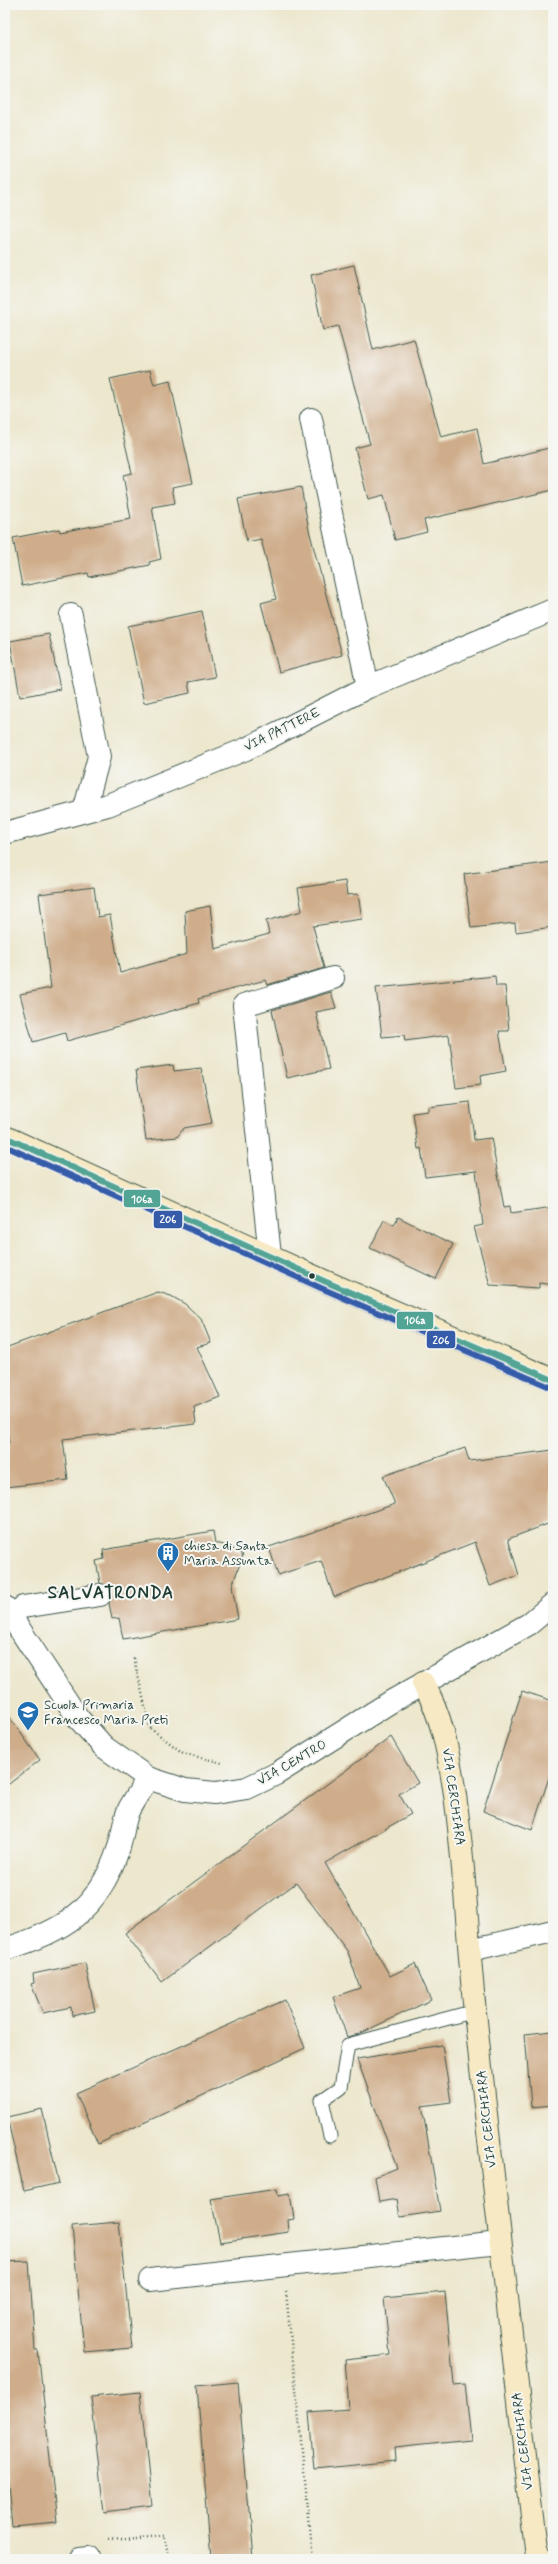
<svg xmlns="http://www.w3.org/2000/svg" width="558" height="2564" font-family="Mynerve,sans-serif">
	<rect width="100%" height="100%" fill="#f6f6f2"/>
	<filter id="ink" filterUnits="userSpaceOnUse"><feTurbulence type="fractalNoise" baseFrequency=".025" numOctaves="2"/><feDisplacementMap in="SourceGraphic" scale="8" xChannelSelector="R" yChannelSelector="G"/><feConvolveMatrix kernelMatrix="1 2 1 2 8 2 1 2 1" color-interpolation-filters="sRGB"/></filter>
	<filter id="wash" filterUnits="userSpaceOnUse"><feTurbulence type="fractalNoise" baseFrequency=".012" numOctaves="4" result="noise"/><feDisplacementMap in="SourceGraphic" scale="16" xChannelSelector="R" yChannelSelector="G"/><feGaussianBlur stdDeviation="0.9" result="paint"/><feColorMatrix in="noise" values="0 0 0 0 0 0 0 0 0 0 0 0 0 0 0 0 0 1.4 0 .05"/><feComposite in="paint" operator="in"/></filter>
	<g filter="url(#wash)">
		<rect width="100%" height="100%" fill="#ece7cd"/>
		<g id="blocks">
			<path fill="#cfad8b" d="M 354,265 L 373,350 L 414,339 L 441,437 L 477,428 L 484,464 L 553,447 L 553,490 L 424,520 L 427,532 L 395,540 L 384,495 L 368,499 L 355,448 L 370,444 L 338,326 L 323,330 L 311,275 Z
				M 150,370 L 154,385 L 170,381 L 193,483 L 172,487 L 175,503 L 152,507 L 161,559 L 149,562 L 150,565 L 89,577 L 88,573 L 22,586 L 13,538 L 59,529 L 60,532 L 131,519 L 123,475 L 132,473 L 110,379 Z
				M 301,487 L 309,530 L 342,655 L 279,672 L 261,603 L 276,599 L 261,539 L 247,542 L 238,499 Z
				M 202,611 L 215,677 L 188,682 L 190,693 L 144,703 L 128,626 Z
				M 49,634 L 60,689 L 20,697 L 10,641 Z
				M 553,862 L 553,927 L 516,932 L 515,923 L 471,928 L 464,874 Z
				M 345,881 L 347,895 L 358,894 L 362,919 L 313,926 L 324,968 L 267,985 L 265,980 L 198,999 L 199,1003 L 67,1041 L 65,1033 L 33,1042 L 20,994 L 51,988 L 39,894 L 94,887 L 98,917 L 110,915 L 120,973 L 187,954 L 185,911 L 210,906 L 215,949 L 269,934 L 266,921 L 302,911 L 298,888 Z
				M 495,976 L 496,986 L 505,986 L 509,1031 L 499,1031 L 506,1071 L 480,1076 L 481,1085 L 456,1088 L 449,1035 L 405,1041 L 404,1035 L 382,1037 L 376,988 Z
				M 331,992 L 336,1008 L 316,1012 L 329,1069 L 287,1078 L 272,1010 Z
				M 173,1065 L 174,1071 L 201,1068 L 212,1123 L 184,1128 L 177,1137 L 146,1140 L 136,1070 Z
				M 470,1102 L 474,1140 L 491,1138 L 504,1207 L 510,1206 L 511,1213 L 553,1207 L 553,1285 L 539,1283 L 539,1288 L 490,1285 L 474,1227 L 483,1225 L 476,1171 L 425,1177 L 421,1148 L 418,1149 L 413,1113 L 428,1111 L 428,1107 Z
				M 398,1217 L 453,1244 L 436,1279 L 370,1248 L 384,1220 L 394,1225 Z
				M 158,1292 L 171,1296 L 185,1304 L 201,1319 L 211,1343 L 197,1347 L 220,1397 L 194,1407 L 196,1424 L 63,1439 L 68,1480 L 5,1487 L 5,1443 L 9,1443 L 5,1415 L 5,1348 Z
				M 465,1448 L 469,1461 L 553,1450 L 553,1522 L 508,1539 L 519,1575 L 490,1586 L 475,1542 L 334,1597 L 321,1561 L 278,1575 L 269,1547 L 395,1504 L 383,1476 Z
				M 213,1531 L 215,1543 L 228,1546 L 243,1555 L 232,1586 L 238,1619 L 123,1639 L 119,1618 L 112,1619 L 109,1603 L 112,1593 L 109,1587 L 100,1583 L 96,1561 L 104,1559 L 103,1550 Z
				M 522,1691 L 553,1701 L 553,1765 L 532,1830 L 483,1811 Z
				M 5,1711 L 40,1760 L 5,1787 Z
				M 391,1737 L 418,1783 L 399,1794 L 411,1814 L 325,1863 L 390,1976 L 415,1964 L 431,2000 L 359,2034 L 347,2037 L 333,1997 L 360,1988 L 348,1952 L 296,1883 L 162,1982 L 125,1933 Z
				M 85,1963 L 95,2011 L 72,2016 L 71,2007 L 43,2013 L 31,1984 L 34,1983 L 33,1974 Z
				M 285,2000 L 305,2048 L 98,2144 L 76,2093 Z
				M 553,2031 L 553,2105 L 531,2107 L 525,2034 Z
				M 442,2045 L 451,2102 L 422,2106 L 440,2211 L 400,2217 L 397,2199 L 379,2202 L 375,2177 L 397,2168 L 357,2059 Z
				M 42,2109 L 59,2183 L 24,2191 L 7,2117 Z
				M 277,2189 L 278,2196 L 290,2194 L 294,2219 L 288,2220 L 289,2232 L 220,2242 L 211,2199 Z
				M 119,2222 L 132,2348 L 84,2352 L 72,2226 Z
				M 29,2261 L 35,2350 L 38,2350 L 57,2522 L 12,2526 L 5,2453 L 5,2262 Z
				M 445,2292 L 454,2385 L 465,2384 L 471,2440 L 394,2448 L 395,2461 L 314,2469 L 309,2412 L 349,2409 L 345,2360 L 390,2355 L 384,2298 Z
				M 238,2382 L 253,2559 L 211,2559 L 197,2386 Z
				M 140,2392 L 152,2507 L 104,2513 L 91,2397 Z"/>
		</g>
	</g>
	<g filter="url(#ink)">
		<use href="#blocks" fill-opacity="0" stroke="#3e564b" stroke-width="1"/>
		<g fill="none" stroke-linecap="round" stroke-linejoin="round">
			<g stroke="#3e564b" stroke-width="15">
				<path id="lane" d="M 330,2136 L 322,2100 L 341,2087 L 348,2045 L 475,2011"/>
			</g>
			<g stroke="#3e564b" stroke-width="24">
				<path id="street" d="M 311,419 L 368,687
					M 71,615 L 99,757 L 84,811
					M 5,833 L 108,805 L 246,749 L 368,687 L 553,610
					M 270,1256 L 244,1005 L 333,978
					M 5,1607 L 78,1718 L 104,1747 L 148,1778 L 185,1790 L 215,1793 L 247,1788 L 276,1774 L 392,1701 L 529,1624 L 553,1604
					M 23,1607 L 100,1595
					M 5,1949 C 63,1932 98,1910 118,1850 C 123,1837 123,1822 129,1809 C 135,1798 142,1788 148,1778
					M 470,1950 L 553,1931
					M 150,2280 L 499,2242
					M 81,2559 L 90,2558"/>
			</g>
			<g stroke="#3e564b" stroke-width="24">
				<path id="secondary" d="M 5,1137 L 324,1281 L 553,1380
					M 423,1683 C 442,1715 448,1752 454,1788 C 465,1862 467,1938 475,2012 C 494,2192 515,2372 536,2551 L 540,2559"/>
			</g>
			<path stroke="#3e564b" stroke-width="2.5" stroke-dasharray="1 3" stroke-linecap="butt" d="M 134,1658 L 150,1728 L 183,1753 L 222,1763
				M 286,2292 L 313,2559
				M 109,2539 L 166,2535 L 169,2559"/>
			<use href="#lane" stroke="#fff" stroke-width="13"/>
			<use href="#street" stroke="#fff" stroke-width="22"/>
			<use href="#secondary" stroke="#f6e9c3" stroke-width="22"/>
			<g stroke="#f6f6f2" stroke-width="9">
				<path id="bus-1" d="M 5,1137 L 324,1281 L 553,1380"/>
			</g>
			<g stroke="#f6f6f2" stroke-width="9">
				<path id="bus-2" d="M 5,1146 L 321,1288 L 550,1387"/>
			</g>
			<use href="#bus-1" stroke="#52a494" stroke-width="6"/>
			<use href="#bus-2" stroke="#365ba9" stroke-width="6"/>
		</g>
	</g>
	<defs>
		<g id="building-pin" transform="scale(1.15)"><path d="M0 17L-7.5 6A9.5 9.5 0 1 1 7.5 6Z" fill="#1f6fb2" stroke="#f6f6f2"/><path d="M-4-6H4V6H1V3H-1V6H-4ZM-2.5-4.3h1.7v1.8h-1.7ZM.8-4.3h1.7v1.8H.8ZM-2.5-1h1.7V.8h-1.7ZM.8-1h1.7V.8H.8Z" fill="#fff"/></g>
		<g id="school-pin" transform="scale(1.15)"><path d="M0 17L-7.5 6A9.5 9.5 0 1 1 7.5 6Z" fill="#1f6fb2" stroke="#f6f6f2"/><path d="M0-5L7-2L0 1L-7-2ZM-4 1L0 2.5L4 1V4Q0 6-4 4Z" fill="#fff"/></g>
	</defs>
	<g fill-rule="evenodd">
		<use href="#building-pin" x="168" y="1553"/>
		<use href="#school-pin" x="28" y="1712"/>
	</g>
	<circle fill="#1f3d34" stroke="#f6f6f2" stroke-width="1.5" cx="312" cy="1276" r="3.5"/>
	<g text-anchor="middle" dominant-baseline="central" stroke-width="4" stroke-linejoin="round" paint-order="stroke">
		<g font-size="13" fill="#1f3d34" stroke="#f6f6f2">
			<text transform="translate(282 730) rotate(-26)">VIA PATTERE</text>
			<text transform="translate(292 1763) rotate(-30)">VIA CENTRO</text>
			<text transform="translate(453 1797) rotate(82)">VIA CERCHIARA</text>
			<text transform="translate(487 2119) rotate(-96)">VIA CERCHIARA</text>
			<text transform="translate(523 2441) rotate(-97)">VIA CERCHIARA</text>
		</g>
		<g font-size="13" fill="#1f3d34" stroke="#f6f6f2" text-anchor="start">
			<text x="184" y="1546">chiesa di Santa<tspan x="184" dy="15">Maria Assunta</tspan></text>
			<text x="44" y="1705">Scuola Primaria<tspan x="44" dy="15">Francesco Maria Preti</tspan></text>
		</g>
		<g font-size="17" font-weight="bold" letter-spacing="1" fill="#1f3d34" stroke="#f6f6f2">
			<text x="111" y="1593">SALVATRONDA</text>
		</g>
	</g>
	<g stroke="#f6f6f2" stroke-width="1.5">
		<rect x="123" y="1189" width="38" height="19" rx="4" fill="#52a494"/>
		<rect x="153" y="1210" width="30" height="19" rx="4" fill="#365ba9"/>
		<rect x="396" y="1311" width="38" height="19" rx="4" fill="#52a494"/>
		<rect x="426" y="1330" width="30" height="19" rx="4" fill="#365ba9"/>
	</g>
	<g font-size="11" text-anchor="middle" font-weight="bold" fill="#fff">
		<text x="142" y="1203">106a</text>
		<text x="168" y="1223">206</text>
		<text x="415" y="1324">106a</text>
		<text x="441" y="1344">206</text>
	</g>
	<rect width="558" height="2564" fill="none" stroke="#f6f6f2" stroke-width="20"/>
</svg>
